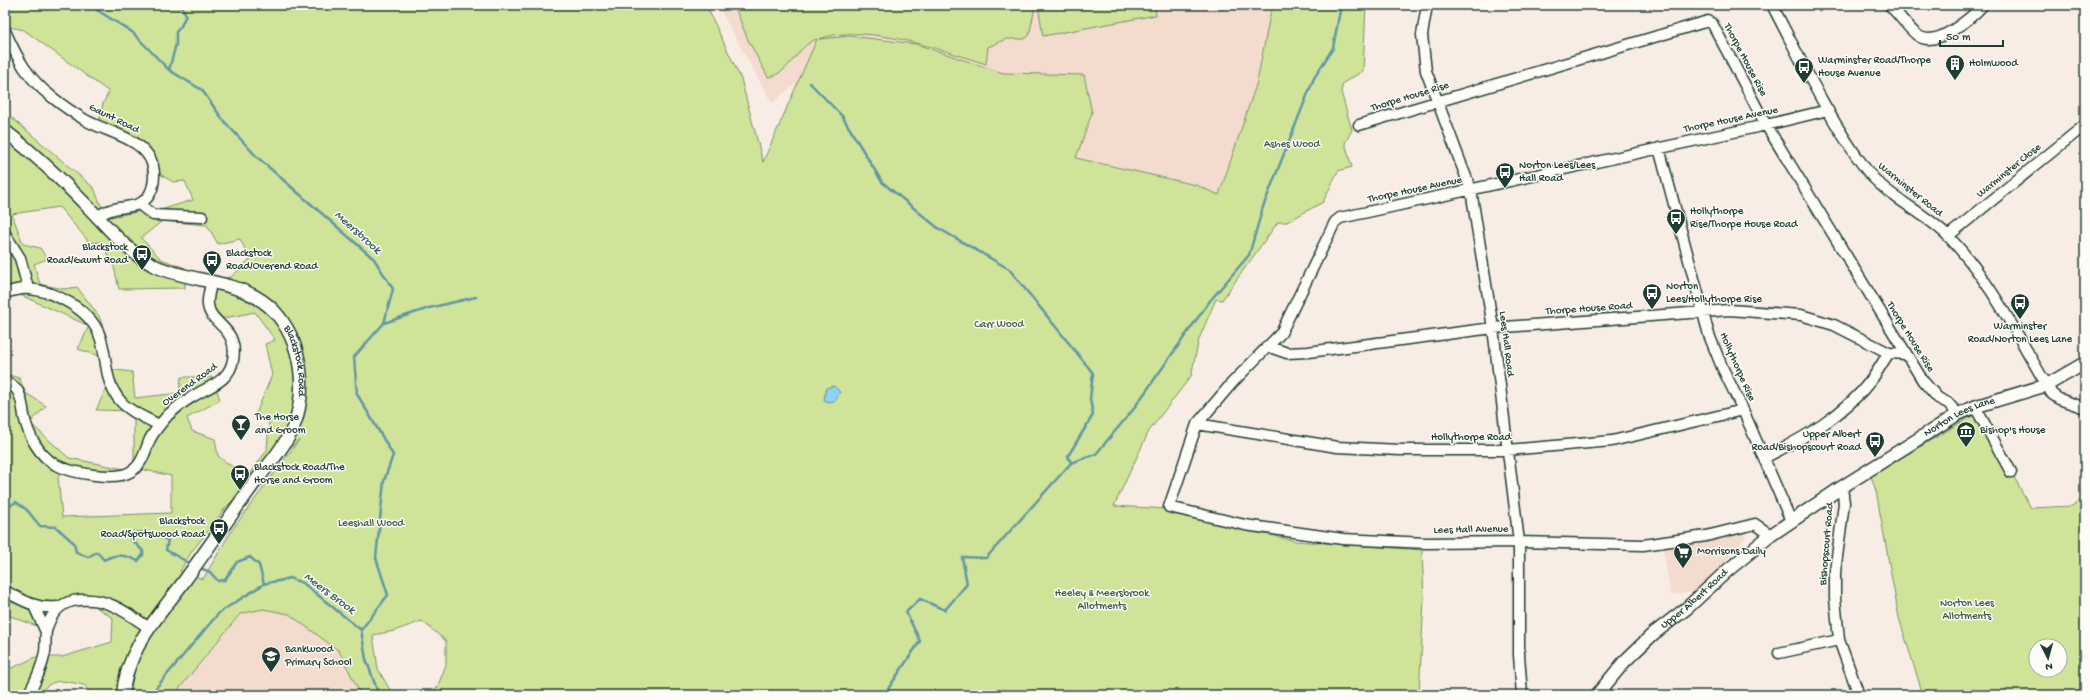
<svg xmlns="http://www.w3.org/2000/svg" width="2090" height="700" font-family="'Gochi Hand',sans-serif">
	<rect width="100%" height="100%" fill="#f8ede4"/>
	<filter id="ink" filterUnits="userSpaceOnUse"><feTurbulence type="fractalNoise" baseFrequency=".025" numOctaves="2"/><feDisplacementMap in="SourceGraphic" scale="8" xChannelSelector="R" yChannelSelector="G"/><feConvolveMatrix kernelMatrix="1 2 1 2 8 2 1 2 1" color-interpolation-filters="sRGB"/></filter>
	<g filter="url(#ink)">
		<path fill="#f3dbce" d="M 717,5 L 1272,5 L 1257,82 L 1219,195 L 1196,185 L 1076,158 L 1092,113 L 1041,75 L 1003,73 L 916,44 L 817,39 L 800,80 L 772,103 Z
			M 1744,525 L 1745,538 L 1699,591 L 1671,595 L 1662,542 Z
			M 263,609 L 289,614 L 339,651 L 361,695 L 174,695 L 241,614 Z"/>
		<path fill="#cfe499" stroke="#779066" fill-rule="evenodd" d="M 5,5 L 706,5 L 741,79 L 763,162 L 817,39 C 797,45 791,74 768,77 L 748,40 L 734,5 L 1021,5 L 1035,7 L 1029,36 L 1024,39 L 1006,39 L 988,47 L 986,64 C 942,50 864,22 819,39 L 850,36 L 916,44 L 1003,73 L 1084,75 L 1092,113 L 1076,158 L 1196,185 L 1219,195 L 1257,82 L 1272,5 L 1366,5 L 1363,71 L 1343,83 L 1341,92 L 1352,130 L 1345,143 L 1352,167 L 1338,171 L 1323,202 L 1287,222 L 1278,222 L 1222,300 L 1216,299 L 1199,339 L 1191,376 L 1149,431 L 1114,506 L 1168,509 L 1295,541 L 1422,550 L 1424,599 L 1419,695 L 424,695 L 437,688 L 446,665 L 446,641 L 422,621 L 394,631 L 373,635 L 378,669 L 393,695 L 361,695 L 339,651 L 289,614 L 263,609 L 240,614 L 174,695 L 93,695 L 84,685 C 62,681 54,676 38,695 L 5,695 L 5,666 L 12,668 L 36,657 L 62,657 L 112,642 L 113,618 L 91,604 L 68,606 L 47,630 L 5,614 L 5,401 L 7,387 L 5,387 L 5,374 L 19,378 L 26,393 L 46,406 L 30,423 L 69,458 L 129,470 L 114,474 L 65,465 L 58,477 L 62,517 L 171,513 L 171,476 L 141,469 L 134,461 L 134,411 L 96,410 L 106,389 L 108,369 L 132,372 L 135,398 L 179,393 L 181,377 L 213,377 L 220,400 L 187,418 L 192,431 L 215,439 L 218,456 L 247,478 L 267,450 L 269,423 L 255,416 L 272,375 L 265,344 L 275,340 L 255,312 L 220,319 L 211,310 L 212,281 L 231,277 L 250,259 L 240,239 L 218,244 L 207,225 L 162,221 L 141,238 L 161,259 L 185,268 L 185,288 L 119,289 L 114,267 L 101,242 L 90,243 L 59,207 L 12,214 L 23,244 L 40,248 L 47,259 L 34,264 L 39,281 L 43,285 L 64,289 L 77,287 L 99,316 L 106,335 L 99,356 L 78,349 L 89,326 L 5,288 L 5,112 L 94,188 L 106,218 L 141,211 L 154,212 L 193,200 L 185,181 L 173,182 L 160,174 L 157,161 L 150,151 L 99,123 L 103,103 L 109,92 L 24,30 L 10,27 L 5,12 ZM 299,440 L 232,530 L 203,579 L 180,571 L 190,554 L 227,506 Z
			M 1038,5 L 1154,5 L 1156,15 L 1043,36 Z
			M 1978,412 L 2031,508 L 2072,506 L 2085,497 L 2085,695 L 1923,695 L 1899,618 L 1876,491 L 1871,476 ZM 2036,646 L 2060,646 L 2060,670 L 2036,670 Z"/>
		<path fill="#8fd2f1" stroke="#6296a5" d="M 834,386 L 840,392 L 836,400 L 830,402 L 824,400 L 826,388 Z"/>
		<g fill="none" stroke-linecap="round" stroke-linejoin="round">
			<path stroke="#6296a5" stroke-width="2.5" d="M 89,5 L 132,32 L 169,70
				M 181,5 L 186,15 L 181,26 L 176,32 L 176,44 L 169,70 L 202,90 L 223,120 L 257,157 L 374,259 L 393,289 L 384,323 L 354,357 L 357,394 L 393,455 L 384,481 L 376,558 L 388,595 L 361,630
				M 810,83 L 842,116 L 882,182 L 938,228 L 1009,269 L 1093,373 L 1090,399 L 1093,415 L 1068,456 L 1071,463
				M 384,323 L 429,308 L 476,297
				M 5,509 L 16,502 L 27,510 L 40,526 L 56,527 L 74,543 L 76,552 L 88,557 L 97,552 L 104,560 C 117,553 125,555 138,561 L 143,555 L 143,551 L 131,539 L 131,533 L 146,532 L 168,540 L 166,550 L 191,564
				M 198,567 L 210,572 L 218,581 L 225,580 L 237,562 L 250,557 L 259,565 L 264,584 C 273,581 280,582 289,578 L 303,583 L 361,630 L 366,659 L 377,690 L 386,695
				M 150,695 L 212,621 L 220,612 L 264,584
				M 884,695 L 920,641 L 906,612 L 920,599 L 945,610 L 967,584 L 962,557 L 986,558 L 1071,463 L 1096,454 L 1132,411 L 1209,302 L 1249,255 L 1263,207 L 1314,78 L 1333,48 L 1341,5"/>
			<g stroke="#1f3d34" stroke-width="13">
				<path id="minor" d="M 1427,5 L 1422,35 L 1426,71 L 1471,190 L 1493,328 L 1519,542 L 1519,655 L 1522,695
					M 1772,5 C 1801,60 1828,118 1865,168 C 1887,198 1924,211 1949,237 C 1993,283 2019,340 2052,394 L 2059,399 L 2085,408
					M 1889,5 C 1899,14 1907,27 1917,35 C 1935,50 1971,18 1983,5
					M 5,31 C 17,58 28,79 52,97 C 63,106 75,114 87,121 C 111,134 154,140 154,175 C 154,183 153,191 147,198 C 138,208 125,206 114,209 C 108,210 102,214 97,216
					M 1359,125 L 1708,21 L 1712,23 L 1766,125 L 1923,381 L 1938,398 L 1948,403 L 1958,414
					M 1659,148 L 1709,335 L 1722,367 L 1743,410 L 1791,521
					M 139,204 L 153,215 L 202,217
					M 5,234 L 20,258 L 28,288
					M 1948,236 L 2085,125
					M 5,293 C 12,291 22,288 29,289 C 54,291 89,309 99,334 C 108,355 103,378 118,398 C 126,410 146,418 159,425
					M 1267,346 L 1287,353 L 1308,352 L 1493,328 L 1729,310 L 1801,315 L 1834,325 L 1889,353 L 1906,354
					M 5,381 C 9,383 14,386 17,390 C 22,397 23,408 24,416 C 28,435 39,456 56,465 C 72,473 115,481 130,472 C 142,466 145,451 150,439 C 155,430 161,423 168,415 C 176,408 183,402 192,397 C 209,386 229,382 233,360 C 239,327 210,325 208,305 C 207,298 210,288 212,281
					M 1977,406 L 1978,412 L 2011,472
					M 1197,424 L 1337,447 L 1400,450 L 1507,450 L 1612,441 L 1743,410
					M 1764,458 C 1804,438 1845,415 1872,379 C 1878,371 1883,361 1889,353
					M 1842,487 L 1844,503 L 1835,572 L 1835,598 L 1839,640 L 1859,695
					M 1771,535 L 1755,524 L 1706,536 L 1643,545 L 1519,542 L 1426,543 L 1343,539 L 1245,525 L 1169,507 L 1197,424 L 1232,383 L 1281,333 L 1335,222 L 1340,218 L 1766,125 L 1828,110
					M 5,591 C 23,601 37,609 57,607
					M 34,606 L 46,632
					M 1779,653 L 1839,640
					M 28,695 C 36,681 42,668 45,652 C 46,645 45,638 46,631 C 50,616 58,604 73,601 C 104,595 125,611 149,628"/>
			</g>
			<g stroke="#1f3d34" stroke-width="15">
				<g id="tertiary">
					<path id="s1" d="M 5,131 C 36,155 64,182 91,210 C 111,231 129,253 155,266 C 194,284 242,278 274,311 C 302,341 308,390 293,428 C 284,448 268,465 255,482 C 231,515 208,548 185,580 C 159,616 126,649 123,695"/>
					<path id="s2" d="M 1597,695 L 1624,662 L 1653,634 L 1687,608 L 1728,570 L 1771,535 L 1842,487 L 1958,414 L 1977,406 L 2047,385 L 2085,363"/>
				</g>
			</g>
			<use href="#minor" stroke="#fdfcf7" stroke-width="10"/>
			<use href="#tertiary" stroke="#fdfcf7" stroke-width="12"/>
		</g>
	</g>
	<defs>
		<g id="building-pin" transform="scale(1)"><path d="M0 17L-7.5 6A9.5 9.5 0 1 1 7.5 6Z" fill="#1f3d34" stroke="#fdfcf7"/><path d="M-4-6H4V6H1V3H-1V6H-4ZM-2.5-4.3h1.7v1.8h-1.7ZM.8-4.3h1.7v1.8H.8ZM-2.5-1h1.7V.8h-1.7ZM.8-1h1.7V.8H.8Z" fill="#fff"/></g>
		<g id="bus-pin" transform="scale(1)"><path d="M0 17L-7.5 6A9.5 9.5 0 1 1 7.5 6Z" fill="#1f3d34" stroke="#fdfcf7"/><path d="M-5-6H5V4H4V6H2V4H-2V6H-4V4H-5ZM-3.5-4V0h7V-4ZM-3.5 1.2v1.5H-2V1.2ZM2 1.2v1.5H3.5V1.2Z" fill="#fff"/></g>
		<g id="bar-pin" transform="scale(1)"><path d="M0 17L-7.5 6A9.5 9.5 0 1 1 7.5 6Z" fill="#1f3d34" stroke="#fdfcf7"/><path d="M-6-5H6L.8 .8V4.5H3.5V6h-7V4.5H-.8V.8Z" fill="#fff"/></g>
		<g id="museum-pin" transform="scale(1)"><path d="M0 17L-7.5 6A9.5 9.5 0 1 1 7.5 6Z" fill="#1f3d34" stroke="#fdfcf7"/><path d="M0-6L6-3V-2H-6V-3ZM-5-1h2V3h-2ZM-1-1h2V3h-2ZM3-1h2V3H3ZM-6 4H6V6H-6Z" fill="#fff"/></g>
		<g id="supermarket-pin" transform="scale(1)"><path d="M0 17L-7.5 6A9.5 9.5 0 1 1 7.5 6Z" fill="#1f3d34" stroke="#fdfcf7"/><path d="M-6-5.5h2.5l.6 2H6L4.5 2H-2.5L-4.4-4H-6ZM-1.5 3.2a1.3 1.3 0 1 0 .1 0ZM3 3.2a1.3 1.3 0 1 0 .1 0Z" fill="#fff"/></g>
		<g id="school-pin" transform="scale(1)"><path d="M0 17L-7.5 6A9.5 9.5 0 1 1 7.5 6Z" fill="#1f3d34" stroke="#fdfcf7"/><path d="M0-5L7-2L0 1L-7-2ZM-4 1L0 2.5L4 1V4Q0 6-4 4Z" fill="#fff"/></g>
	</defs>
	<g fill-rule="evenodd">
		<use href="#building-pin" x="1955" y="64"/>
		<use href="#bus-pin" x="1804" y="67"/>
		<use href="#bus-pin" x="1505" y="172"/>
		<use href="#bus-pin" x="1676" y="218"/>
		<use href="#bus-pin" x="142" y="254"/>
		<use href="#bus-pin" x="212" y="260"/>
		<use href="#bus-pin" x="1652" y="293"/>
		<use href="#bus-pin" x="2020" y="303"/>
		<use href="#bar-pin" x="241" y="424"/>
		<use href="#museum-pin" x="1966" y="431"/>
		<use href="#bus-pin" x="1875" y="441"/>
		<use href="#bus-pin" x="240" y="474"/>
		<use href="#bus-pin" x="219" y="528"/>
		<use href="#supermarket-pin" x="1683" y="552"/>
		<use href="#school-pin" x="271" y="656"/>
	</g>
	<g text-anchor="middle" dominant-baseline="central" stroke-width="3" stroke-linejoin="round" paint-order="stroke">
		<g font-size="11" fill="#1f3d34" stroke="#fdfcf7">
			<text transform="translate(1745 60) rotate(62)">Thorpe House Rise</text>
			<text transform="translate(1410 97) rotate(-17)">Thorpe House Rise</text>
			<text transform="translate(114 119) rotate(26)">Gaunt Road</text>
			<text transform="translate(1731 120) rotate(-12)">Thorpe House Avenue</text>
			<text transform="translate(2009 171) rotate(-39)">Warminster Close</text>
			<text transform="translate(1415 190) rotate(-12)">Thorpe House Avenue</text>
			<text transform="translate(1910 190) rotate(39)">Warminster Road</text>
			<text transform="translate(1589 309) rotate(-4)">Thorpe House Road</text>
			<text transform="translate(1910 337) rotate(58)">Thorpe House Rise</text>
			<text transform="translate(1506 344) rotate(83)">Lees Hall Road</text>
			<text stroke="none"><textPath href="#s1" startOffset="387">Blackstock Road</textPath></text>
			<text transform="translate(1737 367) rotate(66)">Hollythorpe Rise</text>
			<text transform="translate(190 385) rotate(-36)">Overend Road</text>
			<text stroke="none"><textPath href="#s2" startOffset="460">Norton Lees Lane</textPath></text>
			<text x="1471" y="438">Hollythorpe Road</text>
			<text transform="translate(1471 530) rotate(-1)">Lees Hall Avenue</text>
			<text transform="translate(1827 544) rotate(-85)">Bishopscourt Road</text>
			<text stroke="none"><textPath href="#s2" startOffset="137">Upper Albert Road</textPath></text>
		</g>
		<g font-size="11" fill="#1f3d34" stroke="#fdfcf7" text-anchor="start">
			<text x="1818" y="61">Warminster Road/Thorpe<tspan x="1818" dy="13">House Avenue</tspan></text>
			<text x="1969" y="64">Holmwood</text>
			<text x="1519" y="166">Norton Lees/Lees<tspan x="1519" dy="13">Hall Road</tspan></text>
			<text x="1690" y="212">Hollythorpe<tspan x="1690" dy="13">Rise/Thorpe House Road</tspan></text>
			<text x="128" y="248" text-anchor="end">Blackstock<tspan x="128" dy="13">Road/Gaunt Road</tspan></text>
			<text x="226" y="254">Blackstock<tspan x="226" dy="13">Road/Overend Road</tspan></text>
			<text x="1666" y="287">Norton<tspan x="1666" dy="13">Lees/Hollythorpe Rise</tspan></text>
			<text x="2020" y="327" text-anchor="middle">Warminster<tspan x="2020" dy="13">Road/Norton Lees Lane</tspan></text>
			<text x="255" y="418">The Horse<tspan x="255" dy="13">and Groom</tspan></text>
			<text x="1980" y="431">Bishop's House</text>
			<text x="1861" y="435" text-anchor="end">Upper Albert<tspan x="1861" dy="13">Road/Bishopscourt Road</tspan></text>
			<text x="254" y="468">Blackstock Road/The<tspan x="254" dy="13">Horse and Groom</tspan></text>
			<text x="205" y="522" text-anchor="end">Blackstock<tspan x="205" dy="13">Road/Spotswood Road</tspan></text>
			<text x="1697" y="552">Morrisons Daily</text>
			<text x="285" y="650">Bankwood<tspan x="285" dy="13">Primary School</tspan></text>
		</g>
		<g font-size="11" fill="#425e48" stroke="#fdfcf7">
			<text x="1292" y="145">Ashes Wood</text>
			<text x="999" y="325">Carr Wood</text>
			<text x="371" y="524">Leeshall Wood</text>
			<text x="1102" y="594">Heeley &amp; Meersbrook<tspan x="1102" dy="13">Allotments</tspan></text>
			<text x="1967" y="604">Norton Lees<tspan x="1967" dy="13">Allotments</tspan></text>
		</g>
		<g font-size="12" font-style="italic" fill="#3b6263" stroke="#fdfcf7">
			<text transform="translate(357 233) rotate(42)">Meersbrook</text>
			<text transform="translate(329 594) rotate(37)">Meers Brook</text>
		</g>
	</g>
	<rect width="2090" height="700" fill="none" stroke="#fdfcf7" stroke-width="20"/>
	<rect x="10" y="10" width="2070" height="680" fill="none" stroke="#1f3d34" stroke-width="1.5" filter="url(#ink)"/>
	<g transform="translate(2048 658) rotate(174)"><circle r="19" fill="#fdfcf7" stroke="#a4b0a9"/>
	<path d="M0-3L7 15L0 10L-7 15Z" fill="#1f3d34"/>
	<text y="-6" font-size="11" font-weight="bold" text-anchor="middle" fill="#1f3d34">N</text>
	</g>
	<path d="M1940 40v6h63v-6" fill="none" stroke="#1f3d34" stroke-width="2"/>
	<text x="1946" y="40" font-size="12" fill="#1f3d34" stroke="#fdfcf7" stroke-width="3" paint-order="stroke">50 m</text>
</svg>
